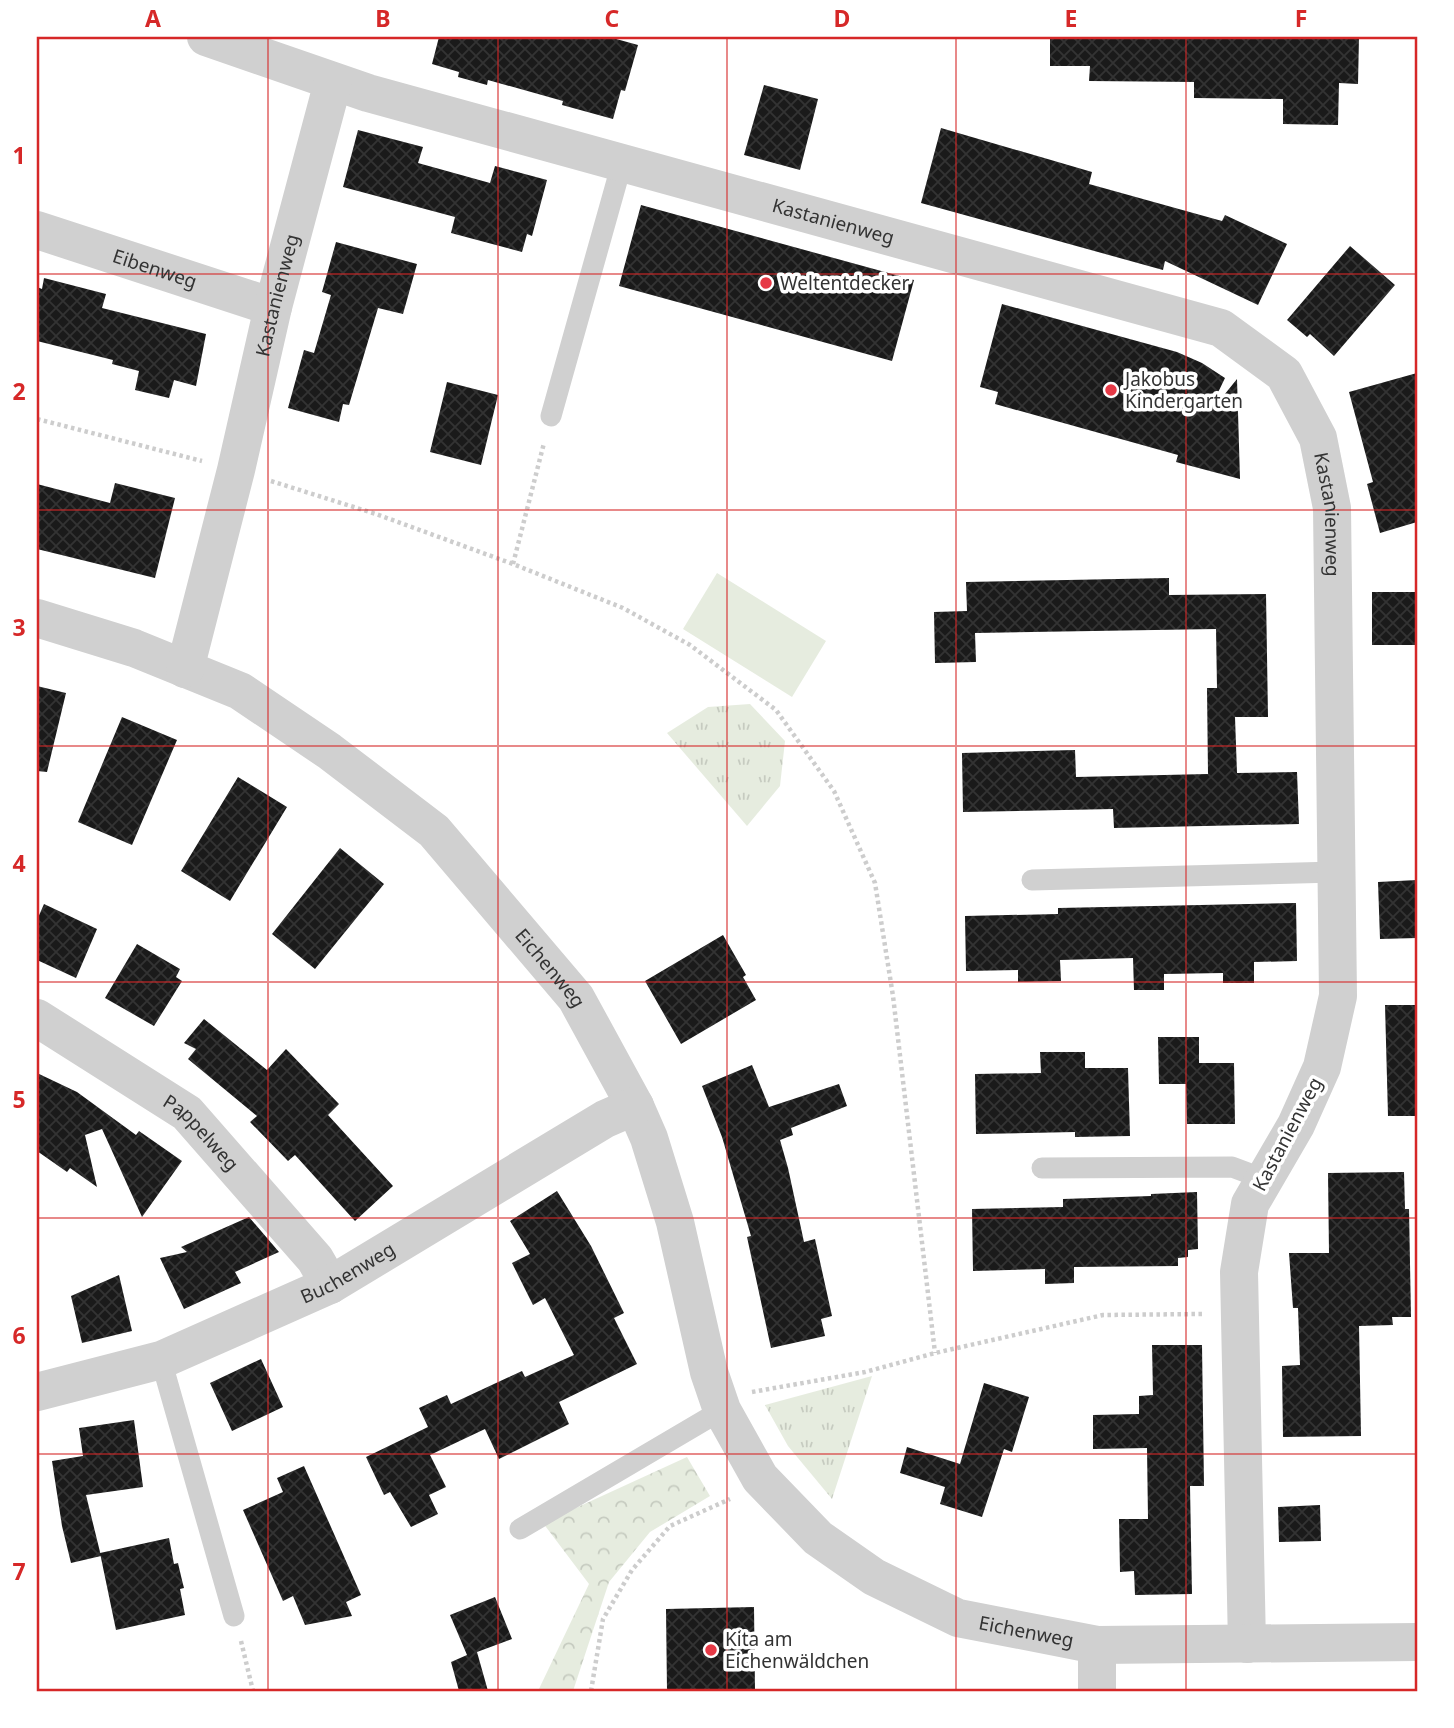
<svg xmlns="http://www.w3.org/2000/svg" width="1454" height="1728" font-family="'Noto Sans',sans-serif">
	<defs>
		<pattern id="grass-tufts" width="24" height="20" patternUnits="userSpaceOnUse" patternTransform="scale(1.75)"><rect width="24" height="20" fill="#e6ecdf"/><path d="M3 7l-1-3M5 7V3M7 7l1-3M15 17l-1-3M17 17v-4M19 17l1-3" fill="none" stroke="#c6cbc0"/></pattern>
		<pattern id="forest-crowns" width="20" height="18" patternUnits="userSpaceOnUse" patternTransform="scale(1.75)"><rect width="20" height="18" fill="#e6ecdf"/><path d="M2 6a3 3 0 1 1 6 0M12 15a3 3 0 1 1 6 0" fill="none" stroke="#c6cbc0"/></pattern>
		<pattern id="building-cross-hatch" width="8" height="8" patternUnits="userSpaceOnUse" patternTransform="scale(1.75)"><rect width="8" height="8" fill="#1a1a1a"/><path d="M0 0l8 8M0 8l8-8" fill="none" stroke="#333"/></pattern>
	</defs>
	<rect width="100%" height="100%" fill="#fff"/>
	<path fill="url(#grass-tufts)" d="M 750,704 L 785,741 L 780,786 L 747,826 L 667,733 L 708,707 Z
		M 872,1376 L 832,1499 L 788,1446 L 765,1405 Z"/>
	<path fill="url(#forest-crowns)" d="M 687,1457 L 710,1496 L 650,1532 L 609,1582 L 573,1691 L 538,1691 L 589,1584 L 543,1523 Z"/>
	<path fill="#e6ecdf" d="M 717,573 L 826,641 L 792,697 L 683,629 Z"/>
	<path fill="url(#building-cross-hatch)" d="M 439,37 L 609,37 L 638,45 L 625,91 L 621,90 L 613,119 L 562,105 L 563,101 L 488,80 L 487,85 L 458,77 L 459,72 L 432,64 Z
		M 1050,37 L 1359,37 L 1358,84 L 1339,83 L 1338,125 L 1283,124 L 1283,99 L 1194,98 L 1194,82 L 1089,81 L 1090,66 L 1050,66 Z
		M 764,85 L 818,99 L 800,170 L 744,155 Z
		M 941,128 L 1092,172 L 1089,184 L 1222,221 L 1225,215 L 1287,244 L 1258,305 L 1165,261 L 1163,270 L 921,203 Z
		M 358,130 L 423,147 L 418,163 L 490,183 L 495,166 L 547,180 L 532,236 L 527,234 L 522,252 L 451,233 L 455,217 L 343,187 Z
		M 641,205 L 914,280 L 892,361 L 619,286 Z
		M 336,242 L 417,264 L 403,314 L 378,308 L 349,405 L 343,404 L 339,422 L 288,408 L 304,350 L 314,353 L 331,295 L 322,292 Z
		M 1350,246 L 1395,285 L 1334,356 L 1310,334 L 1307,337 L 1287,320 Z
		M 44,278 L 106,294 L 102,308 L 206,334 L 196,386 L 174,380 L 169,398 L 135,390 L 139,371 L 112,364 L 113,360 L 37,341 L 37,287 L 42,289 Z
		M 1002,304 L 1177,352 L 1202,363 L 1225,378 L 1213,403 L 1216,405 L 1237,379 L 1240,479 L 1176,462 L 1178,455 L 995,404 L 998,392 L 980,387 Z
		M 1417,373 L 1417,522 L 1380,533 L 1367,484 L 1373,482 L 1349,392 Z
		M 447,382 L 498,395 L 481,465 L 430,452 Z
		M 115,483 L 175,498 L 155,578 L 37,549 L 37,484 L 110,503 Z
		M 1169,578 L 1169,595 L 1266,594 L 1268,717 L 1235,717 L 1237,773 L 1297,772 L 1299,824 L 1114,828 L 1113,809 L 963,812 L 962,753 L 1075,750 L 1076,777 L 1208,774 L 1207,688 L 1217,688 L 1216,629 L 975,633 L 976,662 L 935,663 L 934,612 L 967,611 L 966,582 Z
		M 1372,592 L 1417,592 L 1417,645 L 1372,645 Z
		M 37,686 L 66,693 L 47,772 L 37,771 Z
		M 122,717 L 177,740 L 132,845 L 78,822 Z
		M 238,777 L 287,807 L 230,901 L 181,871 Z
		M 340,848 L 384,884 L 315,969 L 272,934 Z
		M 1417,880 L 1417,938 L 1380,939 L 1378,882 Z
		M 1296,903 L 1297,961 L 1254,962 L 1254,983 L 1223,983 L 1223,973 L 1164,974 L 1164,990 L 1134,990 L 1133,958 L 1060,960 L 1061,981 L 1018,982 L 1018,970 L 966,971 L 965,916 L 1058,914 L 1058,908 Z
		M 44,904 L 97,929 L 76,978 L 37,960 L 37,920 Z
		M 723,935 L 746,975 L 743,977 L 756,1000 L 681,1044 L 645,981 Z
		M 137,944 L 180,969 L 176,977 L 182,981 L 154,1026 L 105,998 Z
		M 1385,1005 L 1417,1005 L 1417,1116 L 1388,1116 Z
		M 204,1019 L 267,1070 L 286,1049 L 339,1104 L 328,1115 L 393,1186 L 355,1221 L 295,1155 L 288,1161 L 250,1122 L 257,1116 L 188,1059 L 196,1049 L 184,1043 Z
		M 1158,1037 L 1199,1037 L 1199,1063 L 1234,1063 L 1235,1124 L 1187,1124 L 1186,1084 L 1159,1084 Z
		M 1040,1052 L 1085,1052 L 1085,1068 L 1128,1068 L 1130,1136 L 1075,1137 L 1075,1132 L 976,1134 L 975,1074 L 1041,1073 Z
		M 752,1065 L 769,1107 L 839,1084 L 847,1106 L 791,1128 L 793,1135 L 780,1140 L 788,1168 L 804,1242 L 815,1239 L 832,1316 L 821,1319 L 825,1336 L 771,1348 L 747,1237 L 751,1236 L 722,1137 L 702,1086 Z
		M 37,1073 L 77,1092 L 136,1135 L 139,1131 L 182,1161 L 142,1217 L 102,1129 L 85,1135 L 97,1187 L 70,1168 L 67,1172 L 37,1151 Z
		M 1404,1172 L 1405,1209 L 1409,1209 L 1411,1317 L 1392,1317 L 1393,1325 L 1359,1326 L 1361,1436 L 1283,1437 L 1282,1366 L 1300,1365 L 1298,1308 L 1293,1308 L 1289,1253 L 1329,1253 L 1328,1173 Z
		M 557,1191 L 591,1246 L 624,1313 L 614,1318 L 637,1364 L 559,1402 L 569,1424 L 499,1459 L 485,1429 L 430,1455 L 446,1487 L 429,1495 L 438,1514 L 411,1527 L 390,1492 L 384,1495 L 366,1457 L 428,1427 L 419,1408 L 447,1395 L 451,1404 L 522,1371 L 525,1377 L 574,1355 L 545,1298 L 533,1305 L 512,1263 L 530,1254 L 510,1221 Z
		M 1197,1192 L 1198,1249 L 1188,1250 L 1188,1257 L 1178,1258 L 1178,1266 L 1074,1267 L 1074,1283 L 1045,1284 L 1045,1269 L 973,1271 L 972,1209 L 1063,1207 L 1063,1199 L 1151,1196 L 1151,1194 Z
		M 249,1217 L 279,1252 L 235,1272 L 241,1283 L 184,1309 L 160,1258 L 187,1252 L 181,1247 Z
		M 119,1275 L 132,1331 L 82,1343 L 71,1296 Z
		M 1152,1345 L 1202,1345 L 1204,1486 L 1190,1486 L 1192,1594 L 1135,1595 L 1134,1571 L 1120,1572 L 1119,1519 L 1148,1519 L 1147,1448 L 1093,1449 L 1093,1415 L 1139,1414 L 1139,1396 L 1153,1395 Z
		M 261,1359 L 283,1407 L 232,1431 L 210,1383 Z
		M 984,1383 L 1029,1397 L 1012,1452 L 1004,1449 L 982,1517 L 940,1504 L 945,1487 L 900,1473 L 907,1447 L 960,1464 Z
		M 134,1420 L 143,1487 L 86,1495 L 101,1556 L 71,1563 L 62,1526 L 52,1461 L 83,1456 L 79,1428 Z
		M 304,1466 L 361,1595 L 346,1602 L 352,1616 L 305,1625 L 293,1596 L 283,1601 L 243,1510 L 283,1492 L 277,1478 Z
		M 1320,1505 L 1321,1541 L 1279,1542 L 1278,1507 Z
		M 169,1538 L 174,1564 L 178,1563 L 181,1576 L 184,1588 L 180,1589 L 185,1615 L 116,1630 L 100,1553 Z
		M 495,1597 L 512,1639 L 477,1652 L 488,1691 L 459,1691 L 451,1662 L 467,1655 L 450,1615 Z
		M 754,1607 L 755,1691 L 667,1691 L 666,1609 Z"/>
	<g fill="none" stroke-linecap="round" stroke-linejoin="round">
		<path stroke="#cdcdcd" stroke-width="4.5" stroke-dasharray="3.5 3.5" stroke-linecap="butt" d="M 37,419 L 202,461
			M 271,481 L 376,514 L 513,564 L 623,608 L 690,645 L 776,710 L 834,791 L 875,883 L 893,996 L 935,1353
			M 513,564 L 544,443
			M 752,1392 L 865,1372 L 935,1353 L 1103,1315 L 1204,1314
			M 241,1641 L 253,1691
			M 591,1691 L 603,1619 L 632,1570 L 670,1526 L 730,1499"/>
		<path stroke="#d0d0d0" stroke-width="21" d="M 551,416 L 622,163
			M 1032,880 L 1336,872
			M 1042,1168 L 1232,1167 L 1264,1179
			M 161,1360 L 234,1616
			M 520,1529 L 722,1410"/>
		<g stroke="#d0d0d0" stroke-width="38">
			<path id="s1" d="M 206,37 L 368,93 L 1221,328 L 1284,374 L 1318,438 L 1332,508 L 1338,996 L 1322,1067 L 1296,1125 L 1250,1204 L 1239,1272 L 1247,1644"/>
			<path id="s2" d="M 37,230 L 273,307"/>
			<path id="s3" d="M 37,618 L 134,648 L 240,691 L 329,751 L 434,831 L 576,998 L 635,1106 L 649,1138 L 675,1222 L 709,1372 L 722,1410 L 760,1478 L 818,1538 L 874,1577 L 958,1618 L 1097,1645 L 1417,1642"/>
			<path id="s4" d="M 185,669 L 236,470 L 273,307 L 333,82"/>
			<path id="s5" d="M 37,1018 L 187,1113 L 315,1259 L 330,1285"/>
			<path id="s6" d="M 37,1392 L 161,1360 L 330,1285 L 605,1119 L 635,1106"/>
			<path d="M 1097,1691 L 1097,1645"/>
		</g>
	</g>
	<path fill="none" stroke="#d62828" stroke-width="2" stroke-opacity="0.55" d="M 268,37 L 268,1691M 498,37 L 498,1691M 727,37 L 727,1691M 956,37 L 956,1691M 1186,37 L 1186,1691M 37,274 L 1417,274M 37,510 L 1417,510M 37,746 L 1417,746M 37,982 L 1417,982M 37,1218 L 1417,1218M 37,1454 L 1417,1454"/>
	<g fill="#e63946" stroke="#fff" stroke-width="2.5">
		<circle cx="766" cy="283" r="7"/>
		<circle cx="1111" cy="390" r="7"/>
		<circle cx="711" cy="1650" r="7"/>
	</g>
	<g text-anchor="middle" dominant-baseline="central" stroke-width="7" stroke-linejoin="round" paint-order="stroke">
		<g font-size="19" fill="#333" stroke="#fff">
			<text stroke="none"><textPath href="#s1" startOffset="654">Kastanienweg</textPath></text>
			<text stroke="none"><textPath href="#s2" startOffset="124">Eibenweg</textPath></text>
			<text stroke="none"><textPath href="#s4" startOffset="385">Kastanienweg</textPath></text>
			<text stroke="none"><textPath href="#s1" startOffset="1284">Kastanienweg</textPath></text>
			<text stroke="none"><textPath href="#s3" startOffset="635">Eichenweg</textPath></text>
			<text stroke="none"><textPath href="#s5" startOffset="201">Pappelweg</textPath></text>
			<text transform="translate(1287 1134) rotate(-62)">Kastanienweg</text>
			<text stroke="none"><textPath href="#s6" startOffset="334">Buchenweg</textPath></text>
			<text stroke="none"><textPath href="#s3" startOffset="1507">Eichenweg</textPath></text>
		</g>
		<g font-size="19" fill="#333" stroke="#fff" text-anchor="start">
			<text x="780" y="283">Weltentdecker</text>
			<text x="1125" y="379">Jakobus<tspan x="1125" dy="22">Kindergarten</tspan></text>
			<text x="725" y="1639">Kita am<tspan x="725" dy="22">Eichenwäldchen</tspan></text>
		</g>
	</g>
	<rect width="1454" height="1728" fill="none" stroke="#ffffff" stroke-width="77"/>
	<rect x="38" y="38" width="1378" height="1652" fill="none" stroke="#d62828" stroke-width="2.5"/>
	<g font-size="23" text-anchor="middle" font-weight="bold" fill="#d62828">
		<text x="153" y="27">A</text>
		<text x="383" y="27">B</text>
		<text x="612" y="27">C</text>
		<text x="842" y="27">D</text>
		<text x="1071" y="27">E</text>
		<text x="1301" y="27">F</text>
		<text x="19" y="164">1</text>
		<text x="19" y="400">2</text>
		<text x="19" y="636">3</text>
		<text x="19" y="872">4</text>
		<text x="19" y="1108">5</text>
		<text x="19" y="1344">6</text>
		<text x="19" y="1580">7</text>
	</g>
</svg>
